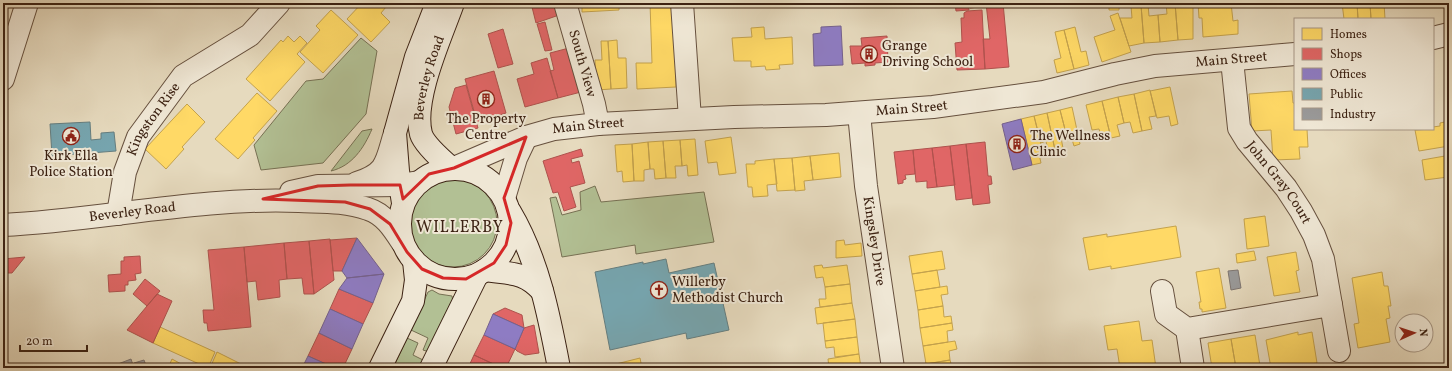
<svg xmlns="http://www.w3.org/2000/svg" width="1452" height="371" font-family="Vollkorn,serif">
	<rect width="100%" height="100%" fill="#e6dabe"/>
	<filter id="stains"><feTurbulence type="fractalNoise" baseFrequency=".005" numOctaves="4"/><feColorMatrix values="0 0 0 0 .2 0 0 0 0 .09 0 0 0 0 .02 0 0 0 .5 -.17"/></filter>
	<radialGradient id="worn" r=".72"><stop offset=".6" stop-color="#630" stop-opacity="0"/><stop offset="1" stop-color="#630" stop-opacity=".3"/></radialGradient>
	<path fill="#b2c094" stroke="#777154" d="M 361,38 L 377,51 L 366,114 L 323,163 L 261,170 L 254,145 L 306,81 L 323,79 Z
		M 372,129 C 364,148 352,166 331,171 L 362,131 Z
		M409 223a44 44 0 1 1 88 0a44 44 0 1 1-88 0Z
		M 595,186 L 601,202 L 704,192 L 714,242 L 636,254 L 635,245 L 562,257 L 550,198 L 556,197 L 562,215 L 581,210 L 580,192 Z
		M 432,290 L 439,294 L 452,296 L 453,303 L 429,352 L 423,350 L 428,338 L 411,330 L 428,292 Z
		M 407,338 L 418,343 L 413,355 L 425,361 L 422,368 L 393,368 Z"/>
	<path fill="#ffd966" stroke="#c4a24d" d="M 362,3 L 387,3 L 385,5 L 386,7 L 381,13 L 390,22 L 371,42 L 347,19 Z
		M 582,3 L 619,3 L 619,10 L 582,12 Z
		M 650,3 L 674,3 L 676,87 L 637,89 L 636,63 L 652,63 Z
		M 780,3 L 797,3 L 798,6 L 780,7 Z
		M 1109,3 L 1119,3 L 1119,10 L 1109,10 Z
		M 1166,3 L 1175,3 L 1178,40 L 1160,42 L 1158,15 L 1167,14 Z
		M 1175,3 L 1193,3 L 1193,39 L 1178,40 Z
		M 1198,3 L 1231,3 L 1233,21 L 1238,20 L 1238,34 L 1203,37 L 1202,18 L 1199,18 Z
		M 1342,3 L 1357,3 L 1358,19 L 1344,19 Z
		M 1357,3 L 1370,3 L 1371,19 L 1358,19 Z
		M 1384,3 L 1385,19 L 1371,19 L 1370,4 Z
		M 1148,4 L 1149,16 L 1158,15 L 1160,42 L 1144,43 L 1141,5 Z
		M 1141,5 L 1144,43 L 1129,46 L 1120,18 L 1132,18 L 1131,6 Z
		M 331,10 L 358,35 L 323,73 L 300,52 L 320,30 L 316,26 Z
		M 1118,13 L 1131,52 L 1102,62 L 1094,37 L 1115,30 L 1110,16 Z
		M 764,27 L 765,39 L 792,37 L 793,64 L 779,65 L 780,69 L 766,70 L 765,66 L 751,67 L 751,61 L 734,61 L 732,38 L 752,37 L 751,28 Z
		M 1075,27 L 1081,52 L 1086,51 L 1089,65 L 1074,69 L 1064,30 Z
		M 1064,30 L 1074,69 L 1057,73 L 1054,60 L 1061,58 L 1055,32 Z
		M 288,36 L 294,42 L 300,36 L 307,43 L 297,54 L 305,62 L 270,101 L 246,79 L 281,40 L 283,42 Z
		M 617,40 L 618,58 L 626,58 L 627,88 L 611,89 L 608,41 Z
		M 601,41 L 608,41 L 611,89 L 597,90 L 595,60 L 602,60 Z
		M 1170,87 L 1178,124 L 1171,126 L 1169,116 L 1157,118 L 1150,91 Z
		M 1150,90 L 1156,116 L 1149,117 L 1152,129 L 1142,131 L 1134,94 Z
		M 1292,91 L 1293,103 L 1295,103 L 1295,129 L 1307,129 L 1308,147 L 1299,147 L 1300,159 L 1273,160 L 1271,130 L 1252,131 L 1249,94 Z
		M 257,93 L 277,111 L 253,138 L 255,140 L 238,159 L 215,139 Z
		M 1134,94 L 1142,131 L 1133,133 L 1130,122 L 1124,123 L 1118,97 Z
		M 1118,97 L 1124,123 L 1117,125 L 1120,136 L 1111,138 L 1102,101 Z
		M 1102,101 L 1111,138 L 1102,140 L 1099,129 L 1092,130 L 1086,105 Z
		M 187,104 L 205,122 L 182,147 L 184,149 L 166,169 L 145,149 Z
		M 1072,107 L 1080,144 L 1074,146 L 1071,136 L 1067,137 L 1060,110 Z
		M 1060,110 L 1067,137 L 1061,138 L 1063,148 L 1055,150 L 1047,113 Z
		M 1047,113 L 1055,150 L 1048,152 L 1046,141 L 1041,143 L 1034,116 Z
		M 1034,116 L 1043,153 L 1039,154 L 1041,163 L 1032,165 L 1021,119 Z
		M 1449,121 L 1449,146 L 1419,151 L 1415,130 L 1433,129 L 1433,127 L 1440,126 L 1440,123 Z
		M 731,137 L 736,173 L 719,175 L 717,162 L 708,163 L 705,141 Z
		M 695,139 L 698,175 L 688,176 L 687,165 L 682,166 L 680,140 Z
		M 680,140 L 682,166 L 675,166 L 676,178 L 666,178 L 663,141 Z
		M 663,141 L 666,178 L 655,179 L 654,169 L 650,169 L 648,142 Z
		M 648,142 L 650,169 L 644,170 L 644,181 L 634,181 L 632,144 Z
		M 632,144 L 634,181 L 623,182 L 622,171 L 617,172 L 615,145 Z
		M 839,153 L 841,177 L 813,180 L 810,156 Z
		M 810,156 L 813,180 L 804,181 L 805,190 L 795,191 L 792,158 Z
		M 1445,156 L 1448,177 L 1425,180 L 1422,160 Z
		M 792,158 L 795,190 L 777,191 L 774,159 Z
		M 774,159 L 777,184 L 767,185 L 768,196 L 753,197 L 752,187 L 748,187 L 746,164 L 755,164 L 755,161 Z
		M 1265,216 L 1269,246 L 1247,249 L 1244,219 Z
		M 1176,226 L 1181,257 L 1111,269 L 1111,266 L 1089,270 L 1083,238 L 1107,234 L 1107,237 Z
		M 844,240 L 845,245 L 861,243 L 862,256 L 836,258 L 836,241 Z
		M 942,251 L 945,269 L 912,274 L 909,256 Z
		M 1254,251 L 1256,260 L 1237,263 L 1236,254 Z
		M 1296,252 L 1299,270 L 1296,271 L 1300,292 L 1274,296 L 1267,257 Z
		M 822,265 L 823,268 L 847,265 L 850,284 L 825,287 L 823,277 L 816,278 L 814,266 Z
		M 1219,268 L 1226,308 L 1202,312 L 1202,309 L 1200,309 L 1199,302 L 1201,302 L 1196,272 Z
		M 937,270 L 940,287 L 915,291 L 912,274 Z
		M 1382,272 L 1384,286 L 1388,286 L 1391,306 L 1388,306 L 1390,318 L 1386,319 L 1390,342 L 1358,348 L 1354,324 L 1359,323 L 1352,278 Z
		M 850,284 L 852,303 L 820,307 L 819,299 L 826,299 L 825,287 Z
		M 947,286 L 948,294 L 941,295 L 943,306 L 918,310 L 915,291 Z
		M 852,303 L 855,319 L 817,324 L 815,308 Z
		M 943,306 L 944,317 L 951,316 L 952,323 L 920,328 L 918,310 Z
		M 855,319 L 857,337 L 825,341 L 823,323 Z
		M 1139,321 L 1142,341 L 1152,340 L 1156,368 L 1120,368 L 1117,349 L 1108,350 L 1104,326 Z
		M 952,323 L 953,330 L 947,331 L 948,342 L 923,346 L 920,328 Z
		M 160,327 L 215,352 L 208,368 L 153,343 Z
		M 1298,332 L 1298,335 L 1312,332 L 1317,363 L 1287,368 L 1271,368 L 1266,340 Z
		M 1255,335 L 1260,366 L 1236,368 L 1231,339 Z
		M 857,337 L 859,354 L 835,357 L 834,347 L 826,348 L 825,341 Z
		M 1231,339 L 1236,368 L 1212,368 L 1208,343 Z
		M 955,341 L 957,349 L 949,351 L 950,360 L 926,364 L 923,346 Z
		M 217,352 L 241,364 L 240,368 L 210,368 Z
		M 859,354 L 861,368 L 829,368 L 828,359 Z
		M 640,358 L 642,368 L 617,368 L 616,364 Z
		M 172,359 L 183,365 L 181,368 L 168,368 Z
		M 950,360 L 952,367 L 959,366 L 959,368 L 927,368 L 926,364 Z"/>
	<path fill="#e06666" stroke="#af524d" d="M 531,3 L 559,3 L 562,14 L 536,23 Z
		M 955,3 L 968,3 L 969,10 L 956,11 Z
		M 970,3 L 978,3 L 979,7 L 970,8 Z
		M 986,3 L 1003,3 L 1009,67 L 985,69 L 983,39 L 990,39 Z
		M 1437,3 L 1449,3 L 1437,6 Z
		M 982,10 L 985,69 L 957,70 L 955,43 L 962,42 L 961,18 L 964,18 L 964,13 L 967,11 Z
		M 545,22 L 552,50 L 545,51 L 537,24 Z
		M 503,29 L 513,64 L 498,68 L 488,34 Z
		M 887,36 L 888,62 L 875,63 L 875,65 L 865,66 L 865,63 L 852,64 L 850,46 L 862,46 L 861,38 Z
		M 569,48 L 581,92 L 558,98 L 550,71 L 554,70 L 550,53 Z
		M 547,58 L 558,98 L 525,107 L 517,79 L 534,74 L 531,63 Z
		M 494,71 L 506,113 L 477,122 L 465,79 Z
		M 466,85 L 478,128 L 456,134 L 449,107 L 455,88 Z
		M 985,142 L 988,176 L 991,176 L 992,184 L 988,185 L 990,203 L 973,205 L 966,144 Z
		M 966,144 L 972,198 L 956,200 L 950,146 Z
		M 950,146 L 955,185 L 937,187 L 932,148 Z
		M 932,148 L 937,187 L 927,188 L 927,181 L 916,182 L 913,150 Z
		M 581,149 L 583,156 L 571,159 L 572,163 L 579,161 L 585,183 L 570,187 L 576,207 L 564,211 L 558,192 L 553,193 L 543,161 Z
		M 913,150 L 915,174 L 905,175 L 906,179 L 903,180 L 903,183 L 898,184 L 894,152 Z
		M 357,238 L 342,271 L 333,271 L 330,240 Z
		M 330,239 L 334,280 L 314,294 L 309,241 Z
		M 309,241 L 314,294 L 304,294 L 302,278 L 287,279 L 284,243 Z
		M 284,243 L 287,279 L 279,280 L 280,297 L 258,300 L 256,281 L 247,282 L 244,247 Z
		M 244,247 L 251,327 L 208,331 L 207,323 L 204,323 L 203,310 L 214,310 L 208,250 Z
		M 140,256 L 141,273 L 135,274 L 136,280 L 128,281 L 128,285 L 125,285 L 125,291 L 109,292 L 108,275 L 121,274 L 121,261 L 124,261 L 124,257 Z
		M 25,257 L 12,273 L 3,273 L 3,259 Z
		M 145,279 L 160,291 L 147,306 L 133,294 Z
		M 339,289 L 373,303 L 363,324 L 330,309 Z
		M 157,294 L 172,301 L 153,343 L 127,330 Z
		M 505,308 L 522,315 L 524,328 L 493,314 Z
		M 534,325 L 539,353 L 525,355 L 517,351 L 515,349 L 524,328 Z
		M 319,333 L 352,349 L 343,368 L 335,368 L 308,356 Z
		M 484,335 L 515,349 L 506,368 L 502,368 L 474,355 Z
		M 474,355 L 502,368 L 468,368 Z"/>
	<path fill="#8e7cc3" stroke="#75618e" d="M 841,26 L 843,65 L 814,66 L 813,34 L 821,33 L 821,27 Z
		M 1021,119 L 1032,165 L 1013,170 L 1002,124 Z
		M 357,238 L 384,274 L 347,278 L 342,271 Z
		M 384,274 L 373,303 L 339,289 L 347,278 Z
		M 330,309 L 363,324 L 352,349 L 319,333 Z
		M 493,314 L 524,328 L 515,349 L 484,335 Z
		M 308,356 L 335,368 L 302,368 Z"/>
	<path fill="#76a5af" stroke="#657e80" d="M 90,122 L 91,140 L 101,139 L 101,133 L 114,132 L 116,151 L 52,156 L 50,124 Z
		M 666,259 L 669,273 L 714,263 L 729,330 L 687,339 L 686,333 L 610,350 L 595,272 L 643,262 L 643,264 Z"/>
	<path fill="#999" stroke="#7d7571" d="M 1238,270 L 1241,288 L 1231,290 L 1228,271 Z
		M 131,359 L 134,368 L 120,368 L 118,364 Z
		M 144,360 L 147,368 L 136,368 L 134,363 Z"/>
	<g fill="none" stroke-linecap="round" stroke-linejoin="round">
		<g stroke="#66503e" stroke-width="24">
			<g id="street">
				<path id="s1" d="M 565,3 L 594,104 L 598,124"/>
				<path d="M 682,3 L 690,119"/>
				<path d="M 1433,38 L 1449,34"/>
				<path id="s2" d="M 1232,60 L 1239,128 L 1247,141 L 1286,188 L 1301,211 L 1314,235 L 1323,259 L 1339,351"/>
				<path d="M 3,79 L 27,3"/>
				<path id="s3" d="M 859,113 L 866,186 L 893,368"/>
				<path id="s4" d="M 454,168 L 526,137 L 554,129 L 598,124 L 734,117 L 826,115 L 933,107 L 1044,92 L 1115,74 L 1155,66 L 1295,54"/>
				<path d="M 357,183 C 388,173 386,162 395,133"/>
				<path d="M 291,192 L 318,186 L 400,185 L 419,182"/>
				<path d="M 504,198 L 516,158 L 526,137"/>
				<path id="s5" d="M 118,214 L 125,172 L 138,137 L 183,76 L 250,35 L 279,3"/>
				<path id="s6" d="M 3,225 C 102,220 200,197 299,201 C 323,202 345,201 368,209 C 384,214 393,228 402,242"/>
				<path d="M 1162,291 L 1166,314 L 1187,329 L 1331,305"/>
				<path d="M 1187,329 L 1193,368"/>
			</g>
		</g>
		<g stroke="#3c2213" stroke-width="24">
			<g id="secondary">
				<path id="s7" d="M 451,168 C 443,161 424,144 421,134 C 412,99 441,37 453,3"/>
				<circle cx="455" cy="224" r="55"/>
				<path d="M 403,203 L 398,171 L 395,133 L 416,57 L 437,3"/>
				<path d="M 510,212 C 538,259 549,315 559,368"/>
				<path d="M 485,270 C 510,274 524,271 542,291"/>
				<path d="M 380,368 L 413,301 L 416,280 L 414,261"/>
				<path d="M 431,368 L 477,275"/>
			</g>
		</g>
		<use href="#street" stroke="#efe7d5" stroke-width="22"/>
		<use href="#secondary" stroke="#efe7d5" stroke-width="22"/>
	</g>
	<path fill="none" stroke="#d62828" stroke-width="3" stroke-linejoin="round" d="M 526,137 L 504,198 L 511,223 L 506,245 L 494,263 L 466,279 L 443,278 L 422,269 L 407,252 L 390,224 L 370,209 L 345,202 L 263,199 L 318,186 L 350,185 L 400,185 L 403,199 L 429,174 L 454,168 Z"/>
	<defs>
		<g id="building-ring" transform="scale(0.9)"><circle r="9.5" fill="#efe7d5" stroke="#8f2418" stroke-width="1.5"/><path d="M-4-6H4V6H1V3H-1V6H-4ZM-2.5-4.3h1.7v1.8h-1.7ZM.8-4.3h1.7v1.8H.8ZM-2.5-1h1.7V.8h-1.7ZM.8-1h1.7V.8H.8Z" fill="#8f2418"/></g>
		<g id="civic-ring" transform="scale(0.9)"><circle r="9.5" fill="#efe7d5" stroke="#8f2418" stroke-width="1.5"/><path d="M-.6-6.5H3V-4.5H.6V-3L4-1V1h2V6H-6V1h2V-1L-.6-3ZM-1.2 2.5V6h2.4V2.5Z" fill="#8f2418"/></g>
		<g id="church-ring" transform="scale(0.9)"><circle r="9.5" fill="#efe7d5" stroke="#8f2418" stroke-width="1.5"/><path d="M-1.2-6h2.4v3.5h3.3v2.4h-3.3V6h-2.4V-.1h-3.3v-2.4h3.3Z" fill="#8f2418"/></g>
	</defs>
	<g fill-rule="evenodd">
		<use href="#building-ring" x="869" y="54"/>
		<use href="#building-ring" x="486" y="99"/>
		<use href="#civic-ring" x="71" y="136"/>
		<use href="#building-ring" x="1017" y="144"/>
		<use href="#church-ring" x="659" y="290"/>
	</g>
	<g text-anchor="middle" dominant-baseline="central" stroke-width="4" stroke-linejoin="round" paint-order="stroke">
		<g font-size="14" fill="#3c2213" stroke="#efe7d5" text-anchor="start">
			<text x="882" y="46">Grange<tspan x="882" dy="16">Driving School</tspan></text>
			<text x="486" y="119" text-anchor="middle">The Property<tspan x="486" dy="16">Centre</tspan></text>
			<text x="1030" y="136">The Wellness<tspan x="1030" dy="16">Clinic</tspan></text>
			<text x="71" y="156" text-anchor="middle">Kirk Ella<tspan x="71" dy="16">Police Station</tspan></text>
			<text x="672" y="282">Willerby<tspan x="672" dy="16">Methodist Church</tspan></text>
		</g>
		<g font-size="14" fill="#3c2213" stroke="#efe7d5">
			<text stroke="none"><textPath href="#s4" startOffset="790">Main Street</textPath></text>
			<text stroke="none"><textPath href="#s1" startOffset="63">South View</textPath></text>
			<text stroke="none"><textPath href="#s7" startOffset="103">Beverley Road</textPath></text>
			<text stroke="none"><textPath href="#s4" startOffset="466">Main Street</textPath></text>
			<text stroke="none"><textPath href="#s5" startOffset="103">Kingston Rise</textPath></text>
			<text stroke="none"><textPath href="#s4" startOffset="142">Main Street</textPath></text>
			<text stroke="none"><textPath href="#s2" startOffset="136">John Gray Court</textPath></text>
			<text stroke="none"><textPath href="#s6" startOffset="130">Beverley Road</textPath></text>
			<text stroke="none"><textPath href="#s3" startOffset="129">Kingsley Drive</textPath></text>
		</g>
		<g font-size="16" letter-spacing="1" fill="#3c2213" stroke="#efe7d5">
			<text x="460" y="228">WILLERBY</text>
		</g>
	</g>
	<rect width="1452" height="371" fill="none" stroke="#e6dabe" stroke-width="16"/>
	<rect x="4" y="4" width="1444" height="363" fill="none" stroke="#3c2213" stroke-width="2"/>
	<rect x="8" y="8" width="1436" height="355" fill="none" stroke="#3c2213"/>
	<rect x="1294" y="18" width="140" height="112" fill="#efe7d5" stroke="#a79887"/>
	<rect x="1302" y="28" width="20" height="12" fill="#ffd966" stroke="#a79887"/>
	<text x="1330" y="38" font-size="12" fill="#3c2213">Homes</text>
	<rect x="1302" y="48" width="20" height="12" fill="#e06666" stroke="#a79887"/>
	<text x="1330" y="58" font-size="12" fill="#3c2213">Shops</text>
	<rect x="1302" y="68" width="20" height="12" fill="#8e7cc3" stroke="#a79887"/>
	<text x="1330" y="78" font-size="12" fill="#3c2213">Offices</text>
	<rect x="1302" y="88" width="20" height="12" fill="#76a5af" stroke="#a79887"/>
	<text x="1330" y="98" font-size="12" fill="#3c2213">Public</text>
	<rect x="1302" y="108" width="20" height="12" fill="#999999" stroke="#a79887"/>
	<text x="1330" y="118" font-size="12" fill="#3c2213">Industry</text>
	<g transform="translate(1414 333) rotate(87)"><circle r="19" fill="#efe7d5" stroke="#a79887"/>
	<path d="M0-3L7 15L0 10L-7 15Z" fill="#8f2418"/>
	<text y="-6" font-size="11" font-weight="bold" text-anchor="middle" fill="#3c2213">N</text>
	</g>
	<path d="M20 345v6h67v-6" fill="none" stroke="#3c2213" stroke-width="2"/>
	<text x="26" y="345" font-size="12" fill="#3c2213" stroke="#efe7d5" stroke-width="3" paint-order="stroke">20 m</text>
	<rect width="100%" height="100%" filter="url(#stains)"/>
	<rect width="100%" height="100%" fill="url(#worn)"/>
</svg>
